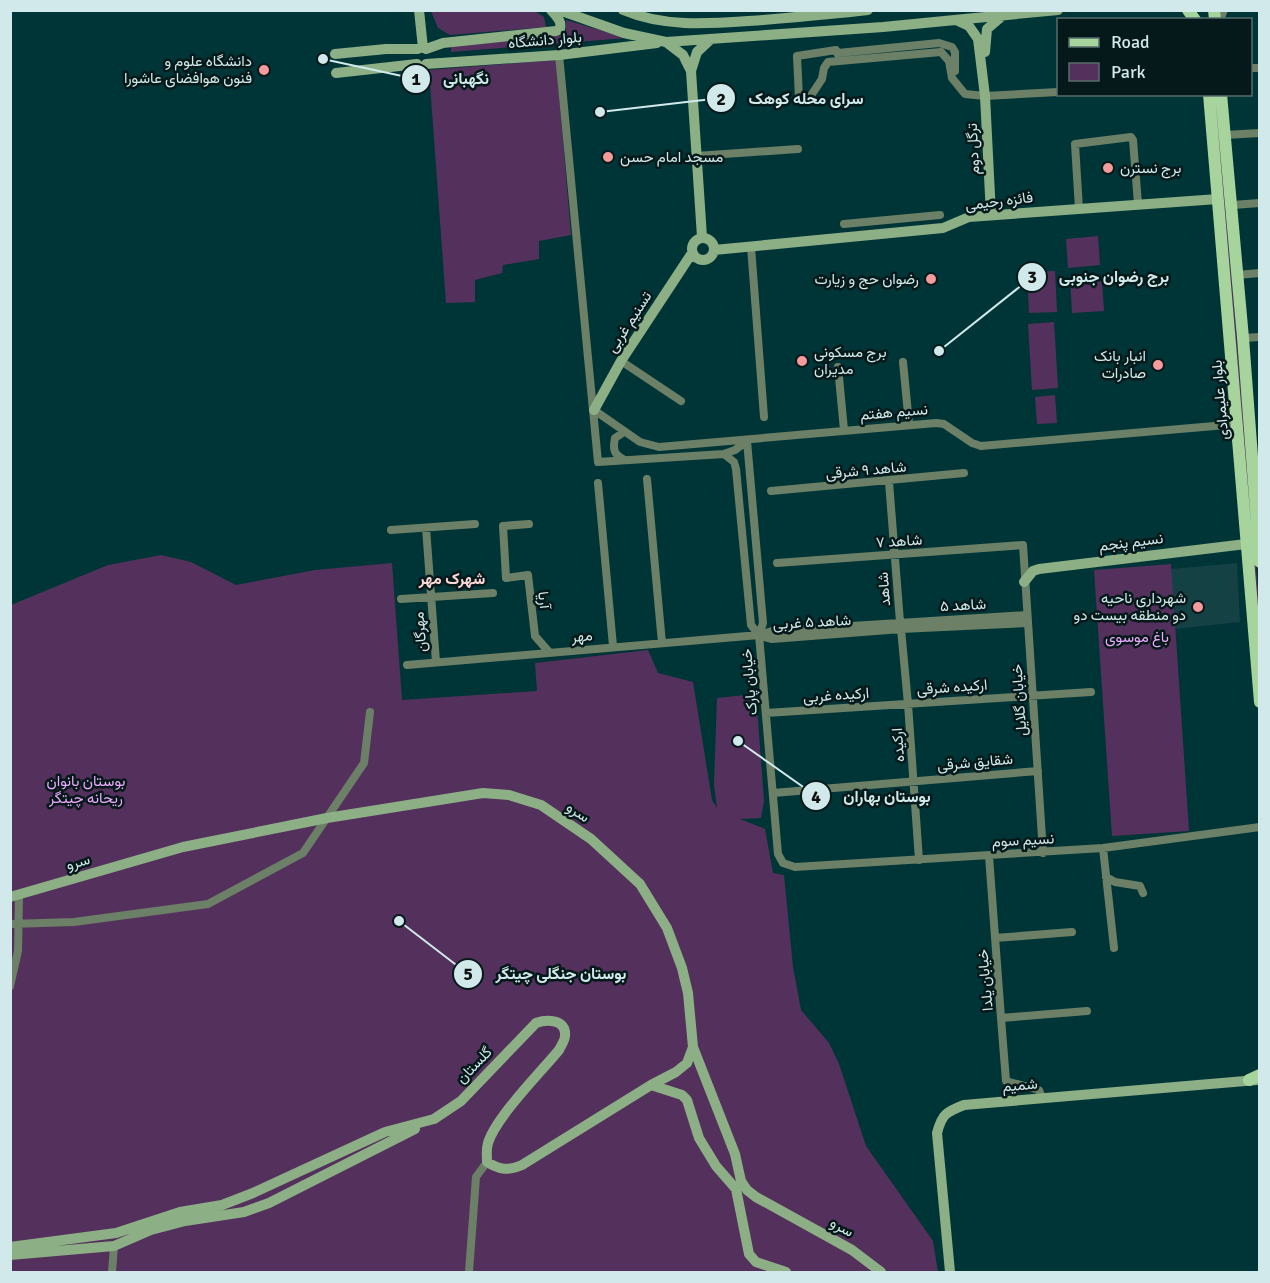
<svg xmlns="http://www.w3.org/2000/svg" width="1270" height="1283" font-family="Signika,Vazirmatn,sans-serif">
	<rect width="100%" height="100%" fill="#003537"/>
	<path fill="#144144" d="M 1237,563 L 1240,622 L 1175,629 L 1171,569 Z"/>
	<path fill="#54315c" d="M 431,11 L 535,11 L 544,17 L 546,27 L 450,35 L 438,28 Z
		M 566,20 L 626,38 L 451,52 L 451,46 L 566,35 Z
		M 556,60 L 571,235 L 539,241 L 539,259 L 503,265 L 502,273 L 475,280 L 475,302 L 446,303 L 429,70 Z
		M 1213,95 L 1216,95 L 1259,602 L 1259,648 Z
		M 1098,236 L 1100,265 L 1068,268 L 1066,239 Z
		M 1055,271 L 1057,312 L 1029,313 L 1027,272 Z
		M 1093,274 L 1102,282 L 1104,311 L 1072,313 L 1070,276 Z
		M 1054,322 L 1058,388 L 1032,390 L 1028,324 Z
		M 1055,395 L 1057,423 L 1037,424 L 1035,397 Z
		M 161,555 L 191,562 L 236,585 L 315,570 L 392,563 L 402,700 L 537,691 L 535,663 L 648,650 L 658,673 L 693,682 L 712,800 L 717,808 L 714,785 L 717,698 L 756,694 L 764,801 L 761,818 L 740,819 L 765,829 L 773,873 L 784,875 L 793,967 L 801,1010 L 829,1043 L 839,1064 L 866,1146 L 933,1241 L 938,1272 L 11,1272 L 11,605 L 108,565 Z
		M 1171,564 L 1189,831 L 1112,836 L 1094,570 Z"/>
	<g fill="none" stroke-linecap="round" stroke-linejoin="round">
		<path stroke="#6b8066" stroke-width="8" d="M 1220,20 L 1224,10
			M 838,53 L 939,43 L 952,47 L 955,52 L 955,71
			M 559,55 L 598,462 L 724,454 L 735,450 L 747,441
			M 1250,68 L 1260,68
			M 812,94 L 822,79 L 824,68 L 828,62 L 941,52 L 949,61 L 952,78 L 965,94 L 985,96 L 1058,92
			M 799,98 L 797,56 L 836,50 L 839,57
			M 1225,135 L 1260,133
			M 696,156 L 798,149
			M 1232,205 L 1260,203
			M 1079,209 L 1075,144 L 1131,137 L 1133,140 L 1138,204
			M 844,224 L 940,215
			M 751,247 L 764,417
			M 1237,275 L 1260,273
			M 1243,338 L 1260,337
			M 621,361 L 681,401
			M 903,362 L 909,424
			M 838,367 L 844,430
			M 594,410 L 640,442 L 659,447 L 936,423 L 944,424 L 972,443 L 981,446 L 1238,424
			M 747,441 L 763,623 L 759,635 L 778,854 L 783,863 L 795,867 L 1103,848 L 1260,827
			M 724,454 L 734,462 L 736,469 L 751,625 L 759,635
			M 623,459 C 613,454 613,448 615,438 L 624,432
			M 647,479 L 662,643
			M 889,482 L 900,622
			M 598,483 L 613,646
			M 771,491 L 964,473
			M 529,524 L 503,526 L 506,578 L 528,575 L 535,636 L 549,652
			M 426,528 L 436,662
			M 391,530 L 475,524
			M 777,563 L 1023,545 L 1043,853
			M 401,599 L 493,593
			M 901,629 L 908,704 L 919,860
			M 760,636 L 772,639 L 901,629 L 1028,623
			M 407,665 L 759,635 L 772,631 L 1027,615
			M 766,713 L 1091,692
			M 773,793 L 1038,771
			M 1103,848 L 1114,948
			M 989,856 L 1001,1018 L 1087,1011
			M 1106,877 L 1115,882 L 1140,886 L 1143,893
			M 10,924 L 74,922 L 208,904 L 303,853 L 364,763 L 370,712
			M 995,938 L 1072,932
			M 10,986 L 18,951 L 19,895
			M 1001,1018 L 1006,1081 L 1039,1090 L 1042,1098
			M 112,1272 L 114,1246
			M 469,1272 L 476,1177 L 487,1162"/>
		<path stroke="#8daf85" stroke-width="10" d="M 419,10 L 423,48
			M 559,10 L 624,33 L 666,42 L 883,27 L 1058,10
			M 623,10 C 668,29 716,23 763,20 C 798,17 833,14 868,10
			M 956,20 L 969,26 L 978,39 L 985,96 L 991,215
			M 666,42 L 683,55 L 691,71
			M 426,49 L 443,43 L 556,31 L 560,29 C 562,21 557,17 551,10
			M 985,52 L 987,29 L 1001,17
			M 335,54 L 386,49 L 418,49
			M 426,64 L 559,55 L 657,43
			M 336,73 L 417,64
			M 702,237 L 691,71 L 697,52 L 711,39
			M692 249a11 11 0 1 1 22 0a11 11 0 1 1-22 0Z
			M 714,250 L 943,228 L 969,217 L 1218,199
			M 594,410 L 621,361 L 692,253
			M 1024,582 L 1033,571 L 1039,569 L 1246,544
			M 10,897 L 183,847 L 327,818 L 483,793 L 509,795 L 541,805 L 591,839 L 640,884 L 667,928 L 682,968 L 688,993 L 693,1047 L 735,1154 L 741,1181 L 747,1190 L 756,1197 L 852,1250 L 881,1272
			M 651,1085 L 682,1095 L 687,1100 L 699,1138 L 716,1166 L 736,1189 L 749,1254 L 756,1262 L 786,1272
			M 10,1247 L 116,1233 L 180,1212 L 222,1205 L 253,1193 L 385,1132 L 434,1119 L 461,1101 L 536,1023 C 546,1019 567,1019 565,1036 C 565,1040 561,1046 559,1050 C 541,1072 496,1117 488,1143 C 486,1150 487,1155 487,1162 C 500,1170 508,1171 522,1165 L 651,1085 L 676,1072 L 687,1063 L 693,1047
			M 10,1255 L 114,1246 L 151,1230 L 185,1221 L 244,1212 L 269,1203 L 415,1129
			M 950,1272 L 937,1133 C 942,1114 946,1112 964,1105 L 1257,1080"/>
		<path stroke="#a7d39d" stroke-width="12" d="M 1188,10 L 1195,20
			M 1214,10 L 1215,20
			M 1209,94 L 1260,702
			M 1221,94 L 1243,338 L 1260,562
			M 1249,1080 L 1260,1075"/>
	</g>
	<g fill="#f59b9b" stroke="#06191a" stroke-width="2">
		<circle cx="264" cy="70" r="6"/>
		<circle cx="608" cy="157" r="6"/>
		<circle cx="1108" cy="168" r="6"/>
		<circle cx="931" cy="279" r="6"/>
		<circle cx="802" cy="361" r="6"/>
		<circle cx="1158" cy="365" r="6"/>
		<circle cx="1198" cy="607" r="6"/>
	</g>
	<g text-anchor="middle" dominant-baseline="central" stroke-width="5" stroke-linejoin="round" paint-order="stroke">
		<g font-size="15" fill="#d1e9ea" stroke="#06191a">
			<text transform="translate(545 40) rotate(-5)">بلوار دانشگاه</text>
			<text transform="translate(973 149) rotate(-93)">ترگل دوم</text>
			<text transform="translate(999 201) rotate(-7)">فائزه رحیمی</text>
			<text transform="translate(629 322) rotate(-57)">تسنیم غربی</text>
			<text transform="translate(1220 400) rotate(-95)">بلوار علیمرادی</text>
			<text transform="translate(894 412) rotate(-5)">نسیم هفتم</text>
			<text transform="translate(866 470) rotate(-5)">شاهد ۹ شرقی</text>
			<text transform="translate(899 541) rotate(-4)">شاهد ۷</text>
			<text transform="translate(1131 542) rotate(-7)">نسیم پنجم</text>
			<text transform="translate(884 589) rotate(-94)">شاهد</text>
			<text transform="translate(544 600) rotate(83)">آریا</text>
			<text transform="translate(963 605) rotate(-3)">شاهد ۵</text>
			<text transform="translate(812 622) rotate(-3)">شاهد ۵ غربی</text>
			<text transform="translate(420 632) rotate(-95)">مهرگان</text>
			<text transform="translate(582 636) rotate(-5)">مهر</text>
			<text transform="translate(749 682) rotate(-95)">خیابان پارک</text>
			<text transform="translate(952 687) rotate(-4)">ارکیده شرقی</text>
			<text transform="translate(836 695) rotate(-4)">ارکیده غربی</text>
			<text transform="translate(1019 700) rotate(-94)">خیابان گلایل</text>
			<text transform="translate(898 745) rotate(-94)">ارکیده</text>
			<text transform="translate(975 762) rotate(-5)">شقایق شرقی</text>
			<text transform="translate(578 812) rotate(34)">سرو</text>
			<text transform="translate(1023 840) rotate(-3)">نسیم سوم</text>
			<text transform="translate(78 862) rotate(-16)">سرو</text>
			<text transform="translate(985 980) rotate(-95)">خیابان یلدا</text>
			<text transform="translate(474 1065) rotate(-46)">گلستان</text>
			<text transform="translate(1020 1085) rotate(-5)">شمیم</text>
			<text transform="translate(842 1227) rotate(29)">سرو</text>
		</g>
		<g font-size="15" fill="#d1e9ea" stroke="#06191a" text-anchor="end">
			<text x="252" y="61">دانشگاه علوم و<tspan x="252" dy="17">فنون هوافضای عاشورا</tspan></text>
			<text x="620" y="157" text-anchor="start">مسجد امام حسن</text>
			<text x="1120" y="168" text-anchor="start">برج نسترن</text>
			<text x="919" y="279">رضوان حج و زیارت</text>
			<text x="814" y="352" text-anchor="start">برج مسکونی<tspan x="814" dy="17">مدیران</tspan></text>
			<text x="1146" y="356">انبار بانک<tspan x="1146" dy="17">صادرات</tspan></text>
			<text x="1186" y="598">شهرداری ناحیه<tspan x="1186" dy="17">دو منطقه بیست دو</tspan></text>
		</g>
		<g font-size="15" fill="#eda9fc" stroke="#06191a">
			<text x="1137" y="637">باغ موسوی</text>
			<text x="86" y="781">بوستان بانوان<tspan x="86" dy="17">ریحانه چیتگر</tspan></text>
		</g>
		<g font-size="16" font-weight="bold" fill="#fcd9d8" stroke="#06191a">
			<text x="452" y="579">شهرک مهر</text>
		</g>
	</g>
	<path fill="none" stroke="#d1e9ea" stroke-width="2" d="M323 59L416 79M600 112L721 98M939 351L1032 277M738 741L816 796M399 921L468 974"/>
	<g fill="#d1e9ea" stroke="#06191a" stroke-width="2">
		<circle cx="323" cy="59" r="6"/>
		<circle cx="600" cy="112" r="6"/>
		<circle cx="939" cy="351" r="6"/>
		<circle cx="738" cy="741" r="6"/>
		<circle cx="399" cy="921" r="6"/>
		<circle cx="416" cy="79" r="15"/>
		<circle cx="721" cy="98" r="15"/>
		<circle cx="1032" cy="277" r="15"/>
		<circle cx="816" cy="796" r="15"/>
		<circle cx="468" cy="974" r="15"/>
	</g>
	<g font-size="18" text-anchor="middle" font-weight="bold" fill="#111">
		<text x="416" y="85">1</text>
		<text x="721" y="105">2</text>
		<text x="1032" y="283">3</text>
		<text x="816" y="803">4</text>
		<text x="468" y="980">5</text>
	</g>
	<g font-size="16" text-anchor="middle" font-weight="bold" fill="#d1e9ea" stroke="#06191a" stroke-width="5" stroke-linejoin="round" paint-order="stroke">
		<text x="466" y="84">نگهبانی</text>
		<text x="806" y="104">سرای محله کوهک</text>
		<text x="1114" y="282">برج رضوان جنوبی</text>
		<text x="887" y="802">بوستان بهاران</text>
		<text x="561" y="979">بوستان جنگلی چیتگر</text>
	</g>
	<rect width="1270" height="1283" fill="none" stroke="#d1e9ea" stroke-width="24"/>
	<rect x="1057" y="18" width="195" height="78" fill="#06191a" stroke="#576c6d" stroke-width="1.5"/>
	<rect x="1069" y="38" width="30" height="9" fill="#a7d39d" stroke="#576c6d" stroke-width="1.5"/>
	<text x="1111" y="48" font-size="18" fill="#d1e9ea">Road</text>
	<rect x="1069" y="63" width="30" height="18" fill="#54315c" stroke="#576c6d" stroke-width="1.5"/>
	<text x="1111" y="78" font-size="18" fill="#d1e9ea">Park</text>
</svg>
